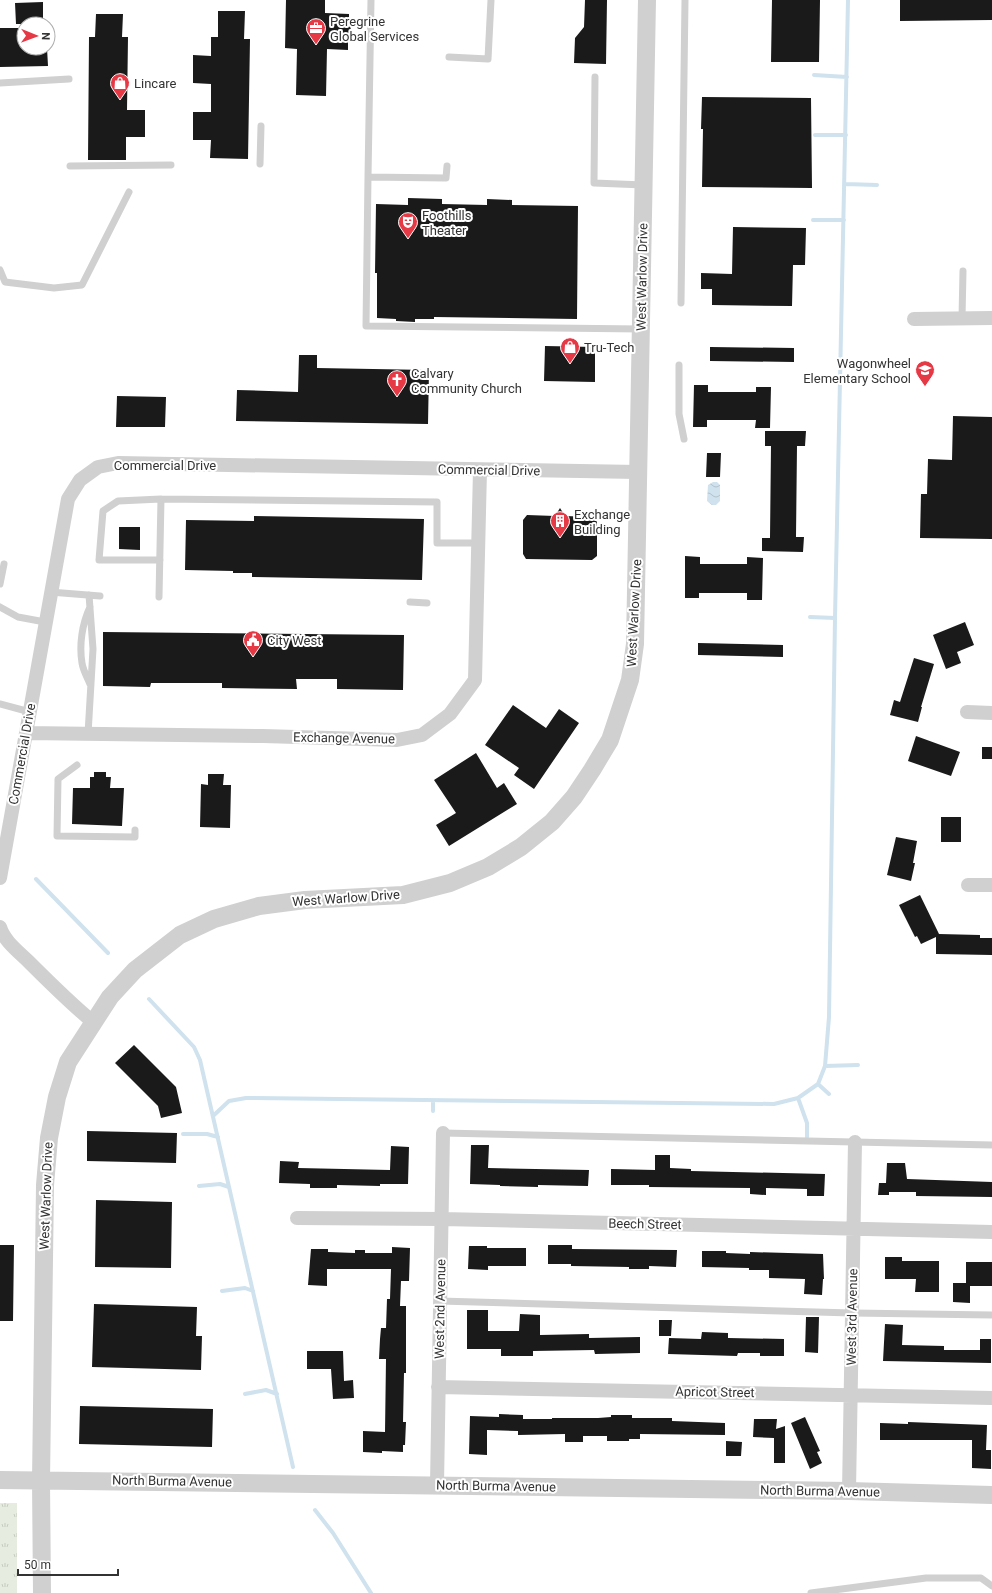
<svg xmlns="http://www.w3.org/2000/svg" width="992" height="1593" font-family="Roboto,sans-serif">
	<defs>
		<pattern id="grass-tufts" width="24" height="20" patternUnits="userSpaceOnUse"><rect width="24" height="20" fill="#e6ecdf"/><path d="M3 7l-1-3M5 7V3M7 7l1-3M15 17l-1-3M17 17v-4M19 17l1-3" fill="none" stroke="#c6cbc0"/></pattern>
		<pattern id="water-waves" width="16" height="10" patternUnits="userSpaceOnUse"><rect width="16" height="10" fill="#cfe2ee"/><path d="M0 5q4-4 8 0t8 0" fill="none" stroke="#b2c2cd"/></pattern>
	</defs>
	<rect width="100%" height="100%" fill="#fff"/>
	<path fill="url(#grass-tufts)" d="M 0,1503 L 17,1503 L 17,1593 L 0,1593 Z"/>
	<path fill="url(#water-waves)" d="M 713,482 L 717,482 L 720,485 L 720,501 L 716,505 L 712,505 L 707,501 L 708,485 Z"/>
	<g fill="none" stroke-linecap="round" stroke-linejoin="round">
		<path stroke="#cfe2ee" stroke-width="4" d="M 814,75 L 847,77
			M 815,135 L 846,135
			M 845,184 L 877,185
			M 813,220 L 844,220
			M 810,617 L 835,618
			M 36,879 L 108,953
			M 149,999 L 194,1047 L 200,1060 L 293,1467
			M 825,1066 L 858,1065
			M 818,1084 L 829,1094
			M 798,1098 L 807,1123 L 807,1137
			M 433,1101 L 433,1111
			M 213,1116 L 229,1101 L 246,1098 L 774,1104 L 798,1098 L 818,1084 L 825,1066 L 829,1017 L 835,618 L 848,0
			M 183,1134 L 207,1134 L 218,1137
			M 199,1186 L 220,1184 L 229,1187
			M 222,1291 L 245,1288 L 253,1291
			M 245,1394 L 266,1390 L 277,1394
			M 315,1510 L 333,1533 L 371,1593"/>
	</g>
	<path fill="#1a1a1a" d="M 286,0 L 325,0 L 325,13 L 349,14 L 349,22 L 351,22 L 350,41 L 348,41 L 348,50 L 327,49 L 326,96 L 296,95 L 297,49 L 285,48 Z
		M 585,0 L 607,0 L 606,64 L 574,63 L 575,38 L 584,27 Z
		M 772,0 L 820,0 L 819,62 L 771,62 Z
		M 900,0 L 992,0 L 992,20 L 900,21 Z
		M 43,2 L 43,24 L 16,24 L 15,3 Z
		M 218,11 L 245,11 L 244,39 L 250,39 L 248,159 L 210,158 L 211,140 L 193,140 L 193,112 L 211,112 L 211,84 L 193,83 L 193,55 L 211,56 L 211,37 L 218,37 Z
		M 96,14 L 123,14 L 122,37 L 128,37 L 127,110 L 145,110 L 145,137 L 126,137 L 126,160 L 88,160 L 89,37 L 95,37 Z
		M 0,28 L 24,28 L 24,48 L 47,48 L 48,66 L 0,67 Z
		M 702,97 L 811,98 L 812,188 L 702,187 L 703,129 L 701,129 Z
		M 408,198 L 442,199 L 442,204 L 487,205 L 487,199 L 512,200 L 512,205 L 578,206 L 577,319 L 434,317 L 434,319 L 415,319 L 415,322 L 396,321 L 396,319 L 377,318 L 377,273 L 375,273 L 376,204 L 408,205 Z
		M 733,227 L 806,228 L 805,265 L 793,265 L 792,306 L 712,305 L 712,289 L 701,289 L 701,273 L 732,274 Z
		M 545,346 L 595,347 L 595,382 L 544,381 Z
		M 710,347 L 794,348 L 794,362 L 710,361 Z
		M 299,355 L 317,355 L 317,368 L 429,370 L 428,424 L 236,421 L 237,390 L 298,392 Z
		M 694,385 L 708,385 L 708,392 L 756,392 L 756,387 L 771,387 L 770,428 L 755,428 L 756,420 L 707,420 L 707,427 L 693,427 Z
		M 117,396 L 166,397 L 165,427 L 116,427 Z
		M 953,416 L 992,417 L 992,539 L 920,538 L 921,494 L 927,494 L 928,459 L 952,460 Z
		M 765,431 L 806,431 L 805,446 L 797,446 L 796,537 L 804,537 L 803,552 L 762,551 L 762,538 L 770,538 L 771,446 L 765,446 Z
		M 707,453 L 721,453 L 720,477 L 706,477 Z
		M 560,508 L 565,516 L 593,517 L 597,522 L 597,556 L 592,560 L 526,559 L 523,554 L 523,520 L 527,515 L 555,516 Z
		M 254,516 L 424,519 L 422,580 L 252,577 L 252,573 L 233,573 L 233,571 L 185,570 L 186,520 L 254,521 Z
		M 119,527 L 140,527 L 140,550 L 119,549 Z
		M 685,556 L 700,557 L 700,564 L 747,564 L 747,557 L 763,558 L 762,600 L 747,600 L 747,593 L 699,593 L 699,598 L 685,598 Z
		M 965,622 L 974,645 L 957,652 L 961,663 L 946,669 L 933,635 Z
		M 103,632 L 404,635 L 403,690 L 337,689 L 337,679 L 296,679 L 297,689 L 222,688 L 222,683 L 151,683 L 150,687 L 103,686 Z
		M 698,643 L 783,645 L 783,657 L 698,655 Z
		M 914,658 L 934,664 L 921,707 L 922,707 L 918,722 L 890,715 L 894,700 L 900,702 Z
		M 513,705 L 546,728 L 559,709 L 579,723 L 534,789 L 514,775 L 519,768 L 485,745 Z
		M 916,736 L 960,752 L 951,776 L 908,761 Z
		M 982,747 L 992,747 L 992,759 L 982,759 Z
		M 476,753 L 497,788 L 504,783 L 517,804 L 449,846 L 436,825 L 456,813 L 434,780 Z
		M 94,772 L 106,772 L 106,777 L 111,777 L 110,788 L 124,788 L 122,826 L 72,824 L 73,788 L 90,788 L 90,777 L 94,777 Z
		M 208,774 L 224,774 L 223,785 L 231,785 L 230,828 L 200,827 L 201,784 L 208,785 Z
		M 941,817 L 961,817 L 961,842 L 941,842 Z
		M 896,837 L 917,841 L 913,863 L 915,863 L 911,881 L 887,875 Z
		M 920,895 L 939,934 L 980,935 L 980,938 L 992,938 L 992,955 L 936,954 L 936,937 L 921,944 L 917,936 L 915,937 L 899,905 Z
		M 134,1045 L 176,1087 L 182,1113 L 161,1118 L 158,1106 L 115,1063 Z
		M 87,1131 L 177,1133 L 176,1163 L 87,1161 Z
		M 471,1145 L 489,1145 L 488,1168 L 589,1170 L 588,1186 L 538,1185 L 538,1187 L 500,1186 L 500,1185 L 470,1184 Z
		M 391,1146 L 409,1147 L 408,1184 L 380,1184 L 380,1186 L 337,1185 L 337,1188 L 310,1188 L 310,1184 L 279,1183 L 280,1161 L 299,1162 L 298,1168 L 390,1170 Z
		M 655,1155 L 670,1155 L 670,1168 L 691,1169 L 691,1171 L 825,1174 L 824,1196 L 807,1196 L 807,1189 L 766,1188 L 766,1195 L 750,1194 L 750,1188 L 649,1187 L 649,1185 L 611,1185 L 611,1169 L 655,1170 Z
		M 887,1163 L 905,1163 L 907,1179 L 992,1182 L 992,1197 L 916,1196 L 916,1192 L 889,1192 L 889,1195 L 878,1195 L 879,1183 L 886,1183 Z
		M 96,1200 L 172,1202 L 171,1268 L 95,1267 Z
		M 0,1245 L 14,1245 L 13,1321 L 0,1321 Z
		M 548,1245 L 572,1245 L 572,1249 L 677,1250 L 676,1267 L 649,1266 L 649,1269 L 629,1269 L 629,1267 L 571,1266 L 571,1264 L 548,1264 Z
		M 469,1246 L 487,1246 L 487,1248 L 526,1248 L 526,1266 L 488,1266 L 488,1270 L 468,1269 Z
		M 392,1247 L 410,1248 L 409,1281 L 401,1281 L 400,1306 L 406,1306 L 406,1373 L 404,1373 L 403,1422 L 406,1422 L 405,1445 L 403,1445 L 403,1452 L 382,1451 L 382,1453 L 363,1452 L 363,1431 L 385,1432 L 386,1359 L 379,1359 L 380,1339 L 381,1328 L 386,1328 L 387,1299 L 390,1299 L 391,1269 L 327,1269 L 327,1286 L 308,1285 L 311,1249 L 328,1249 L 328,1252 L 355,1253 L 355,1250 L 365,1250 L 365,1253 L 392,1253 Z
		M 702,1251 L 726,1251 L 726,1253 L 750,1254 L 750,1252 L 823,1254 L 824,1279 L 823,1279 L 822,1295 L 804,1294 L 805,1279 L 769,1278 L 769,1270 L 749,1270 L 749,1268 L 702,1267 Z
		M 885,1257 L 902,1257 L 902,1261 L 939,1261 L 939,1292 L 915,1292 L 916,1279 L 885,1279 Z
		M 966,1262 L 992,1262 L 992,1286 L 970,1286 L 970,1303 L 953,1302 L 953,1283 L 966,1283 Z
		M 94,1304 L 197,1307 L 196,1336 L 202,1336 L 201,1370 L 92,1367 Z
		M 467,1310 L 488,1310 L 488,1331 L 519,1331 L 520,1314 L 540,1315 L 540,1335 L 589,1334 L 589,1338 L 640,1337 L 640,1353 L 595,1354 L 594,1350 L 533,1351 L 533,1356 L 501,1356 L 501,1349 L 467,1349 Z
		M 806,1317 L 819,1317 L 818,1353 L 805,1352 Z
		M 659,1320 L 672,1320 L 671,1336 L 659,1336 Z
		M 885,1324 L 903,1325 L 902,1345 L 944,1346 L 944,1350 L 980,1350 L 980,1339 L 991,1339 L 991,1363 L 883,1361 Z
		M 702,1332 L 728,1333 L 728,1338 L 784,1339 L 784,1356 L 760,1356 L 760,1353 L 738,1353 L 737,1356 L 668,1354 L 669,1338 L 701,1339 Z
		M 307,1351 L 343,1351 L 344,1381 L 353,1380 L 354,1398 L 333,1399 L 331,1369 L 307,1369 Z
		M 80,1406 L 213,1409 L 212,1447 L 79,1444 Z
		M 499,1414 L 523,1415 L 523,1419 L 552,1419 L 552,1418 L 598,1418 L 611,1417 L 611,1415 L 632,1415 L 632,1418 L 672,1418 L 672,1421 L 725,1423 L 725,1435 L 640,1434 L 640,1439 L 629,1439 L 629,1441 L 607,1441 L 607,1436 L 583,1436 L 583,1442 L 565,1442 L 565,1434 L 518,1435 L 518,1431 L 487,1430 L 487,1455 L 469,1454 L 470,1416 L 499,1417 Z
		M 805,1417 L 820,1451 L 817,1452 L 822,1463 L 810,1469 L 791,1423 Z
		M 754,1419 L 777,1419 L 776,1429 L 785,1426 L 785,1463 L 774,1463 L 774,1438 L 753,1437 Z
		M 908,1422 L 987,1425 L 986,1450 L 991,1450 L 991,1469 L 972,1468 L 972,1440 L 880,1440 L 880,1423 L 908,1424 Z
		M 726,1441 L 742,1442 L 741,1456 L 726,1456 Z"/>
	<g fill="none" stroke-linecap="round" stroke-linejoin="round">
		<path stroke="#d0d0d0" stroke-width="7" d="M 371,0 L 368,177 L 446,178 L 447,166
			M 449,57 L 488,59 L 491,0
			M 595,77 L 594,183 L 644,185
			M 0,83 L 69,79
			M 260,164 L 261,126
			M 70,166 L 171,165
			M 368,177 L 366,326 L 641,329
			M 0,270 L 5,282 L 54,288 L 82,285 L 129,192
			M 681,303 L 685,0
			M 962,318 L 963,271
			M 679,365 L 679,414 L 684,439
			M 160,560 L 99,560 L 103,511 L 118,501 L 161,499
			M 0,584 L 4,564
			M 50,592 L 100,596
			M 159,597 L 161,499 L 437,502 L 437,543 L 478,543
			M 410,602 L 427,603
			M 0,607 L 18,617 L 45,622
			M 90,684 C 87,677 83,670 82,663 C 79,645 82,624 90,607
			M 0,704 L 30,712
			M 88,734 L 93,649 L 89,595
			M 77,765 L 58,779 L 57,836 L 135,837 L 135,830
			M 443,1133 L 992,1145
			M 440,1301 L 852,1313 L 992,1315
			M 811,1593 L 926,1578 L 981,1578 L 992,1586"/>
		<path stroke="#d0d0d0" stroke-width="14" d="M 914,319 L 992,318
			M 967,712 L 992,713
			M 26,733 L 263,736 L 397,740 L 422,735 L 450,714 L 475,680 L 480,470
			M 0,878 L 68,499 L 80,480 L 98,467 L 118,463 L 638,472
			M 968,885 L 992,885
			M 0,927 C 4,941 19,952 29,962 C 50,983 70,1003 93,1022
			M 297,1218 L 442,1219 L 992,1232
			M 438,1387 L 992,1398
			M 437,1485 L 443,1133
			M 849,1491 L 855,1142"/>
		<path stroke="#d0d0d0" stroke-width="18" d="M 0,1480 L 849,1491 L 992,1495
			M 42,1593 L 41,1481 L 45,1185 L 49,1138 L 57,1097 L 68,1062 L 110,997 L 135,970 L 180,935 L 214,919 L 259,906 L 305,900 L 403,895 L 450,883 L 488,867 L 521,847 L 552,822 L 574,797 L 592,770 L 610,740 L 630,680 L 635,644 L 647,0"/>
	</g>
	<defs>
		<g id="office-pin" transform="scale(1)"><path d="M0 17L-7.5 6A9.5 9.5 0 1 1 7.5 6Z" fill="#e63946" stroke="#fff"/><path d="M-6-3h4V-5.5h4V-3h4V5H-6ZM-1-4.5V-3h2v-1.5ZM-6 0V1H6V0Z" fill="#fff"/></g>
		<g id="shop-pin" transform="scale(1)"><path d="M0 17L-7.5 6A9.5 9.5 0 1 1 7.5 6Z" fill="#e63946" stroke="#fff"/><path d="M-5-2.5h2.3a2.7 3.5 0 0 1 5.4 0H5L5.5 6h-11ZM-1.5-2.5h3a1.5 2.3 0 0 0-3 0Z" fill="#fff"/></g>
		<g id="theatre-pin" transform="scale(1)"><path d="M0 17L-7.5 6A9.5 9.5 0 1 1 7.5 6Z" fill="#e63946" stroke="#fff"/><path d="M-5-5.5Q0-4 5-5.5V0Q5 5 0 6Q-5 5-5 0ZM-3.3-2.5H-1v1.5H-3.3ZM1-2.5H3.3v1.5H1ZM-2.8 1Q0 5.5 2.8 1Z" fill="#fff"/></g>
		<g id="school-pin" transform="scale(1)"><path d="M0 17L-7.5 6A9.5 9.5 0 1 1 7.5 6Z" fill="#e63946" stroke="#fff"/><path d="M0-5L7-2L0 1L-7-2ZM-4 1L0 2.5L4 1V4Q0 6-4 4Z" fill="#fff"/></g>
		<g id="church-pin" transform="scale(1)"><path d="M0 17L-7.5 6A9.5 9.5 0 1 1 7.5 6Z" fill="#e63946" stroke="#fff"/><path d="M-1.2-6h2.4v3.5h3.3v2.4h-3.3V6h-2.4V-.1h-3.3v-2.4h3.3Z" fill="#fff"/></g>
		<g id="building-pin" transform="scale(1)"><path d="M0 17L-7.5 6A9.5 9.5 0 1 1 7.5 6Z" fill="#e63946" stroke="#fff"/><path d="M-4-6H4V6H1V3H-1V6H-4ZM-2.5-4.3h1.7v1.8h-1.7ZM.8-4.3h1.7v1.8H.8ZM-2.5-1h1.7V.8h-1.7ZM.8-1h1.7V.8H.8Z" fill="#fff"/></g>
		<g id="civic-pin" transform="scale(1)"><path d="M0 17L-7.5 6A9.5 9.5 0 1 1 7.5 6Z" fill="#e63946" stroke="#fff"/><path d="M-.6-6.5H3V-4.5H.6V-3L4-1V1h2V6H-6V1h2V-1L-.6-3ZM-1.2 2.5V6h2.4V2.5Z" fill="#fff"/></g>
	</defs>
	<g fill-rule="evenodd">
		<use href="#office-pin" x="316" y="28"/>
		<use href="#shop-pin" x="120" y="83"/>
		<use href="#theatre-pin" x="408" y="222"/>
		<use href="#shop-pin" x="570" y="347"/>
		<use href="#school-pin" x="925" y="370"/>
		<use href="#church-pin" x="397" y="380"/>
		<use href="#building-pin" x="560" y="521"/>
		<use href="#civic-pin" x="253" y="640"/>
	</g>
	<g text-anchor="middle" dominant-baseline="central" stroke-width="4" stroke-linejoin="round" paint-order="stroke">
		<g font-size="13" fill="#333" stroke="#fff" text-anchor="start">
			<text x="330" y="21">Peregrine<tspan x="330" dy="15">Global Services</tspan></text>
			<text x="134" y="83">Lincare</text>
			<text x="422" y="215">Foothills<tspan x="422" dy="15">Theater</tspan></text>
			<text x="584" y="347">Tru-Tech</text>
			<text x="911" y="363" text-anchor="end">Wagonwheel<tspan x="911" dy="15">Elementary School</tspan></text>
			<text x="411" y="373">Calvary<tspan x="411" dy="15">Community Church</tspan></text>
			<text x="574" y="514">Exchange<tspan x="574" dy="15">Building</tspan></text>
			<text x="267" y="640">City West</text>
		</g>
		<g font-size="13" fill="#333" stroke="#fff">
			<text transform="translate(642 277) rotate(-89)">West Warlow Drive</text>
			<text x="165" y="465">Commercial Drive</text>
			<text transform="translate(489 470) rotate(1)">Commercial Drive</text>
			<text transform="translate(634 613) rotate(-87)">West Warlow Drive</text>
			<text transform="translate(344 738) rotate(1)">Exchange Avenue</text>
			<text transform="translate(22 754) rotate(-80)">Commercial Drive</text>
			<text transform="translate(346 898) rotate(-4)">West Warlow Drive</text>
			<text transform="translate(46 1196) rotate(-88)">West Warlow Drive</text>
			<text transform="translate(645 1224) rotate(1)">Beech Street</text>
			<text transform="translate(440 1309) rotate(-89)">West 2nd Avenue</text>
			<text transform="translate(852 1317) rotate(-89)">West 3rd Avenue</text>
			<text transform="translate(715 1392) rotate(1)">Apricot Street</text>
			<text transform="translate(172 1481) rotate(1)">North Burma Avenue</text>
			<text transform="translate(496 1486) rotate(1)">North Burma Avenue</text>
			<text transform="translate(820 1491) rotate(1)">North Burma Avenue</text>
		</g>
	</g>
	<g transform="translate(36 36) rotate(91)"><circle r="19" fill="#ffffff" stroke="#adadad"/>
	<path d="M0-3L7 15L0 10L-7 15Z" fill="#e63946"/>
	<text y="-6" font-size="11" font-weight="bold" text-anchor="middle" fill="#333333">N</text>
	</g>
	<path d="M18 1569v6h100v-6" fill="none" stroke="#333333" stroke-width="2"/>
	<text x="24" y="1569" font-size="12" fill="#333333" stroke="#ffffff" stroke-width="3" paint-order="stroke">50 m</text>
</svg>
